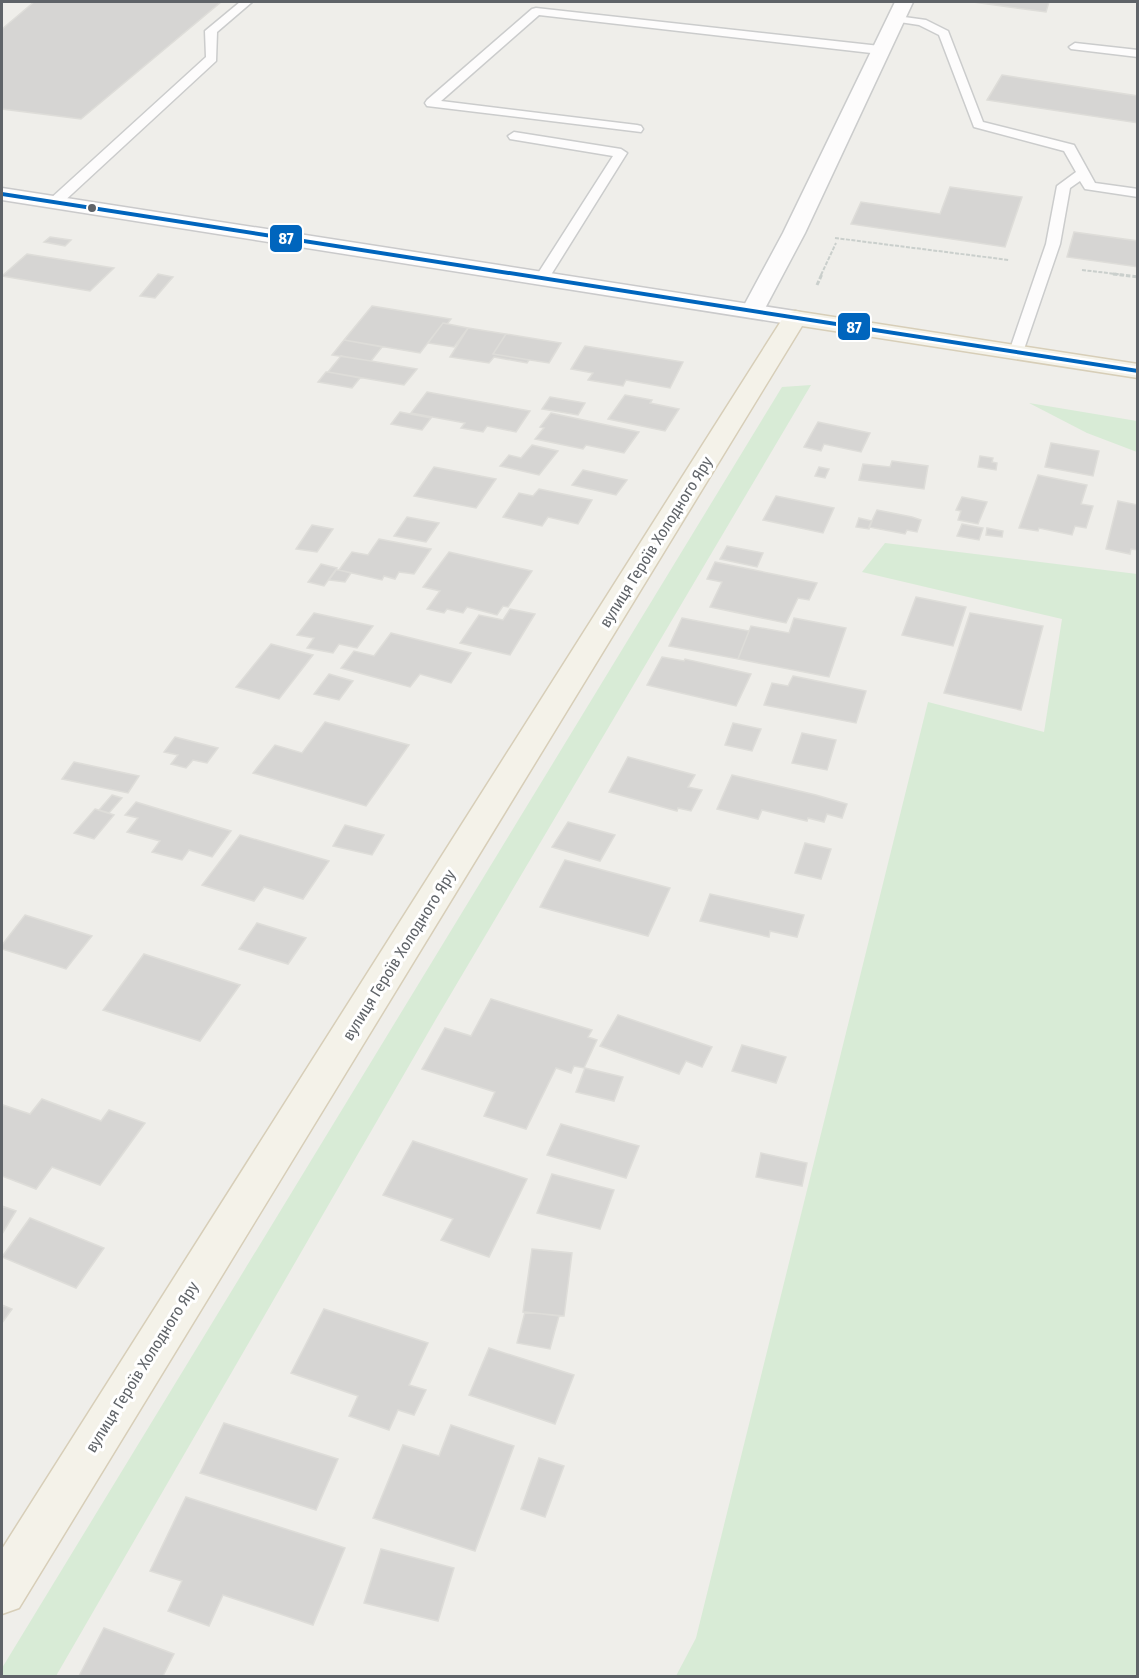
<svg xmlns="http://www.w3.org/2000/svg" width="1139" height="1678" font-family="'Fira Sans Condensed',sans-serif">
	<rect width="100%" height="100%" fill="#efeeea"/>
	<path fill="#d8ebd6" d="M 811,385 L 436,1019 L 56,1676 L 2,1676 L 2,1668 L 782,387 Z
		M 1029,403 L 1137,421 L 1137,452 L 1087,433 Z
		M 885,543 L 1137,574 L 1137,1676 L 676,1676 L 696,1638 L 928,702 L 1044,732 L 1062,619 L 862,572 Z"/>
	<path fill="#d6d5d3" stroke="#deddd9" stroke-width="1.5" d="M 34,2 L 221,2 L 81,119 L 2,109 L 2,29 Z
		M 973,2 L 1049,2 L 1046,12 Z
		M 1002,75 L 1138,96 L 1138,123 L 987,100 Z
		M 950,187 L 1022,197 L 1005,247 L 851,224 L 861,202 L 940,214 Z
		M 1074,232 L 1138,241 L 1138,267 L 1067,257 Z
		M 50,237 L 71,240 L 65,246 L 44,242 Z
		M 27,254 L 114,268 L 90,291 L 2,276 Z
		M 158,274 L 173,277 L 155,298 L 140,296 Z
		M 372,306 L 451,319 L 447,324 L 443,323 L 420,353 L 344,340 Z
		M 443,323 L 468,328 L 454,347 L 428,343 Z
		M 468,328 L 506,334 L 493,354 L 529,360 L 527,363 L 494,357 L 489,363 L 450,357 Z
		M 506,334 L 561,343 L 549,363 L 493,354 Z
		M 344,340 L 382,347 L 371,361 L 332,355 Z
		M 585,346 L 683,362 L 670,388 L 626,380 L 623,386 L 588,380 L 593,373 L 571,369 Z
		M 341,356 L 371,361 L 417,369 L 404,385 L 328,372 Z
		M 326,372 L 328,372 L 360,378 L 352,388 L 318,382 Z
		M 427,392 L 530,411 L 516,432 L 487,426 L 483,432 L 461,428 L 465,423 L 411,413 Z
		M 625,395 L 652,400 L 650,403 L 679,409 L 665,431 L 608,419 Z
		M 550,397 L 585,403 L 578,415 L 542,409 Z
		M 400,412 L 431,418 L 422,430 L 391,424 Z
		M 551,413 L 639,432 L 624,453 L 586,445 L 583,449 L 535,439 L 544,428 L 540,427 Z
		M 818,422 L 870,433 L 861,452 L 824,444 L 821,451 L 804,447 Z
		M 1051,443 L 1099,451 L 1093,476 L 1045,467 Z
		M 532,445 L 558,451 L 539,475 L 500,466 L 509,455 L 521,458 Z
		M 980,456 L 993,458 L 992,462 L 997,463 L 996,470 L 978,467 Z
		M 892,461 L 928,466 L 924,489 L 859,480 L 863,464 L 890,467 Z
		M 434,467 L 496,479 L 476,508 L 414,496 Z
		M 819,467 L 829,469 L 825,478 L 815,476 Z
		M 583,470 L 627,480 L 616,495 L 572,485 Z
		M 1038,475 L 1087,485 L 1081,504 L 1093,506 L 1086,528 L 1075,526 L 1072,535 L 1039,528 L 1038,531 L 1019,528 Z
		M 539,489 L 592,500 L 578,524 L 548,517 L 542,526 L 503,517 L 519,493 L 533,496 Z
		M 776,496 L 834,508 L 823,533 L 763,520 Z
		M 962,497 L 987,502 L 978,524 L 958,520 L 961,511 L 956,510 Z
		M 1118,501 L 1138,505 L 1138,550 L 1131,549 L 1130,554 L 1106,549 Z
		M 877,510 L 912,517 L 921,520 L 917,532 L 907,530 L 905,534 L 869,527 Z
		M 407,517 L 439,523 L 426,542 L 394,536 Z
		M 859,518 L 872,521 L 869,529 L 856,527 Z
		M 962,524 L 983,528 L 979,540 L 957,536 Z
		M 312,525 L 333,529 L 317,552 L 296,549 Z
		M 987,528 L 1003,531 L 1002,537 L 986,535 Z
		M 379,539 L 431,549 L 414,574 L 399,572 L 395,579 L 384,576 L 382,580 L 339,570 L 352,552 L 368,555 Z
		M 727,546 L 763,553 L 757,567 L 720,559 Z
		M 449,552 L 532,571 L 508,607 L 503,606 L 497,615 L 467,607 L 463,613 L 447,609 L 444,613 L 427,609 L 440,591 L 423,587 Z
		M 715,562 L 817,583 L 809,600 L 798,598 L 786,623 L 710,607 L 722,582 L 707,579 Z
		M 321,564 L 337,568 L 324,586 L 308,582 Z
		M 336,570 L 339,570 L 351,573 L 345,582 L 329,580 Z
		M 916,597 L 966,607 L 953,646 L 902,635 Z
		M 510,609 L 535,614 L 510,655 L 460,643 L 479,615 L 503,620 Z
		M 314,613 L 373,626 L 357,648 L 339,644 L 333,653 L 307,648 L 314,638 L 297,635 Z
		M 970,613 L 1043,626 L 1021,710 L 944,693 Z
		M 682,618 L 749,631 L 738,659 L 669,646 Z
		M 794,618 L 846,628 L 829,677 L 738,659 L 751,626 L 789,633 Z
		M 391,633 L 471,653 L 451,683 L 420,674 L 410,687 L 341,668 L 354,651 L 374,656 Z
		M 271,644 L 313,655 L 279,699 L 236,687 Z
		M 662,657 L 684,661 L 685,659 L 751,674 L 736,706 L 647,685 Z
		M 329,674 L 353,681 L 339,700 L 314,694 Z
		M 793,676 L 866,691 L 856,723 L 764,705 L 772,683 L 788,686 Z
		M 325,722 L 409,745 L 366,806 L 253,773 L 275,745 L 302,753 Z
		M 733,723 L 761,729 L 752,751 L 725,745 Z
		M 802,733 L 836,740 L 827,770 L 792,763 Z
		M 175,737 L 218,748 L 207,763 L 193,760 L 186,768 L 171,764 L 178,755 L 164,752 Z
		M 628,757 L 695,775 L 688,787 L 702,790 L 691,811 L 678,808 L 677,811 L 609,792 Z
		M 74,762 L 139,776 L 128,793 L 62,779 Z
		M 732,775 L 816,795 L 847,804 L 842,818 L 827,814 L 824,822 L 808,818 L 807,821 L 762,810 L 758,819 L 717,809 Z
		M 112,795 L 122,798 L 109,813 L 99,810 Z
		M 136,802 L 231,831 L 212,857 L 189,850 L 182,860 L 152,852 L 160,841 L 127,832 L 138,818 L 125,815 Z
		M 95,809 L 114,815 L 94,839 L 74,833 Z
		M 568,822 L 615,835 L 600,861 L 552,847 Z
		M 345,825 L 384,835 L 372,855 L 333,846 Z
		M 240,835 L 329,861 L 303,899 L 264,887 L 254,901 L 202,885 Z
		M 805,843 L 831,849 L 821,879 L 795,873 Z
		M 565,860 L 670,888 L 648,936 L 540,907 Z
		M 710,894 L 804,915 L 797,937 L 770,931 L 769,937 L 700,921 Z
		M 25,915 L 92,936 L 66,969 L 2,949 L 2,945 Z
		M 257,923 L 306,938 L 288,964 L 239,949 Z
		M 144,954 L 240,985 L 200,1041 L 103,1010 Z
		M 491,999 L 592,1030 L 588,1037 L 597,1040 L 584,1068 L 574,1066 L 571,1073 L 556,1068 L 526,1129 L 484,1116 L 495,1092 L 422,1069 L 445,1028 L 471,1036 Z
		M 618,1015 L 712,1047 L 702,1067 L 686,1061 L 679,1074 L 600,1046 Z
		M 742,1045 L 786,1057 L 776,1083 L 732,1071 Z
		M 585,1068 L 623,1077 L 614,1101 L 576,1092 Z
		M 42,1099 L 101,1121 L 109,1110 L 145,1123 L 100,1185 L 52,1167 L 36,1189 L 2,1176 L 2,1107 L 3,1105 L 30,1114 Z
		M 561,1124 L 639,1146 L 626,1178 L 547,1155 Z
		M 413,1141 L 527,1179 L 489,1257 L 441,1240 L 453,1219 L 383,1195 Z
		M 761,1153 L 807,1163 L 802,1186 L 756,1177 Z
		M 552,1174 L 614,1190 L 600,1229 L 537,1213 Z
		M 2,1206 L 16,1211 L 2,1234 Z
		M 30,1218 L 104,1248 L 76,1288 L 2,1257 Z
		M 532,1249 L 572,1253 L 564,1316 L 523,1312 Z
		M 2,1305 L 12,1309 L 2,1323 Z
		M 324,1309 L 428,1343 L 409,1385 L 426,1390 L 414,1415 L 398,1410 L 389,1430 L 349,1416 L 358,1396 L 291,1373 Z
		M 525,1312 L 559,1316 L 550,1349 L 517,1343 Z
		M 489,1348 L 574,1375 L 555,1424 L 469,1395 Z
		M 224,1423 L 338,1459 L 316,1510 L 200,1473 Z
		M 451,1425 L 514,1446 L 475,1551 L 373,1518 L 403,1445 L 439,1456 Z
		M 539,1458 L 564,1466 L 545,1517 L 521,1509 Z
		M 186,1497 L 345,1548 L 313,1625 L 223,1595 L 209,1626 L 168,1611 L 182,1581 L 150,1571 Z
		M 381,1549 L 454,1568 L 438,1621 L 364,1603 Z
		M 104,1628 L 174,1654 L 163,1676 L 79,1676 Z"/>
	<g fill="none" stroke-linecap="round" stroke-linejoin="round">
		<g stroke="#cbcccc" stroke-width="3">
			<path id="lane" d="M 240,2 L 252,2 L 217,32 L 216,61 L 60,205 L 50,205 L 48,202 L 50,199 L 206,57 L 205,31 Z
				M 536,8 L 880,46 L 886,50 L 880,54 L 539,15 L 441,101 L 637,125 L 641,126 L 643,129 L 641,132 L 427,106 L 425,103 L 427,100 L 532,9 Z
				M 897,16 L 926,20 L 948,31 L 983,122 L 1074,145 L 1095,183 L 1138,189 L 1138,197 L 1085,189 L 1080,181 L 1070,188 L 1060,244 L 1022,355 L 1017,357 L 1009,352 L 1046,244 L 1057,186 L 1076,172 L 1064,151 L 974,127 L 939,35 L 919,25 L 893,21 L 893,17 Z
				M 1075,43 L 1138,50 L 1138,57 L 1071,49 L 1069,47 Z
				M 514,132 L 621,149 L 627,153 L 549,278 L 542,282 L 535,278 L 613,156 L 510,139 L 508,136 Z"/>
		</g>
		<g stroke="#cbcccc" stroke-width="3">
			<path id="street" d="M 895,2 L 913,2 L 805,233 L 761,316 L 753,318 L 745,316 L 741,311 L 783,233 Z"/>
		</g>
		<g stroke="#cacacb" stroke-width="3">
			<path id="secondary" d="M 2,188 L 795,311 L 803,313 L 807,318 L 803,323 L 795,325 L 2,200 Z"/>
		</g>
		<g stroke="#d7ceb8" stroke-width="3">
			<path id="primary" d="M 795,311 L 1138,364 L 1138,378 L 802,326 L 19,1608 L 2,1614 L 2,1549 L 783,318 L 787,313 Z"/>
		</g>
		<path stroke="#cacfcc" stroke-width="2" stroke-dasharray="4 1.5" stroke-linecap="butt" d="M 835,238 L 1009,260
			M 1082,270 L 1125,275
			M 821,275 L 836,243"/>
		<path stroke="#cacfcc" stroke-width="3" stroke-dasharray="4.5 2" stroke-linecap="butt" d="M 1113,274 L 1138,277
			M 817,285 L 822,274"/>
		<use href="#lane" fill="#fdfcfc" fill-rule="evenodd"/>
		<use href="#street" fill="#fdfcfc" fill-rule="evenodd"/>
		<use href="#secondary" fill="#fdfcfc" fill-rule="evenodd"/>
		<use href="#primary" fill="#f4f2e9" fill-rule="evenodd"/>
		<g stroke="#fff" stroke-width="5">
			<path id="bus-1" d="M 2,192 L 1138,369 L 1138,373 L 2,196 Z"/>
		</g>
		<use href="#bus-1" fill="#0065bd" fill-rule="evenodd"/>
	</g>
	<circle fill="#5f6368" stroke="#fff" stroke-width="2" cx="92" cy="208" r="5"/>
	<g text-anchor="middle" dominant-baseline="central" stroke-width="6" stroke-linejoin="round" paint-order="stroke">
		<g font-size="16" fill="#5f6368" stroke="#fff">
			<text transform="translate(656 542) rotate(-58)">вулиця Героїв Холодного Яру</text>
			<text transform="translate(399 955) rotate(-58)">вулиця Героїв Холодного Яру</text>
			<text transform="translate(142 1367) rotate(-58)">вулиця Героїв Холодного Яру</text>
		</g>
	</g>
	<g stroke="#fff" stroke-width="2">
		<rect x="269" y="224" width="34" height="29" rx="6" fill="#0065bd"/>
		<rect x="837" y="312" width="34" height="29" rx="6" fill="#0065bd"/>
	</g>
	<g font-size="16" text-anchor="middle" font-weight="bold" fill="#fff">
		<text x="286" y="244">87</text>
		<text x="854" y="333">87</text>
	</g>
	<rect width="1139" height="1678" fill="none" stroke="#5f6368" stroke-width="6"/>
</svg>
